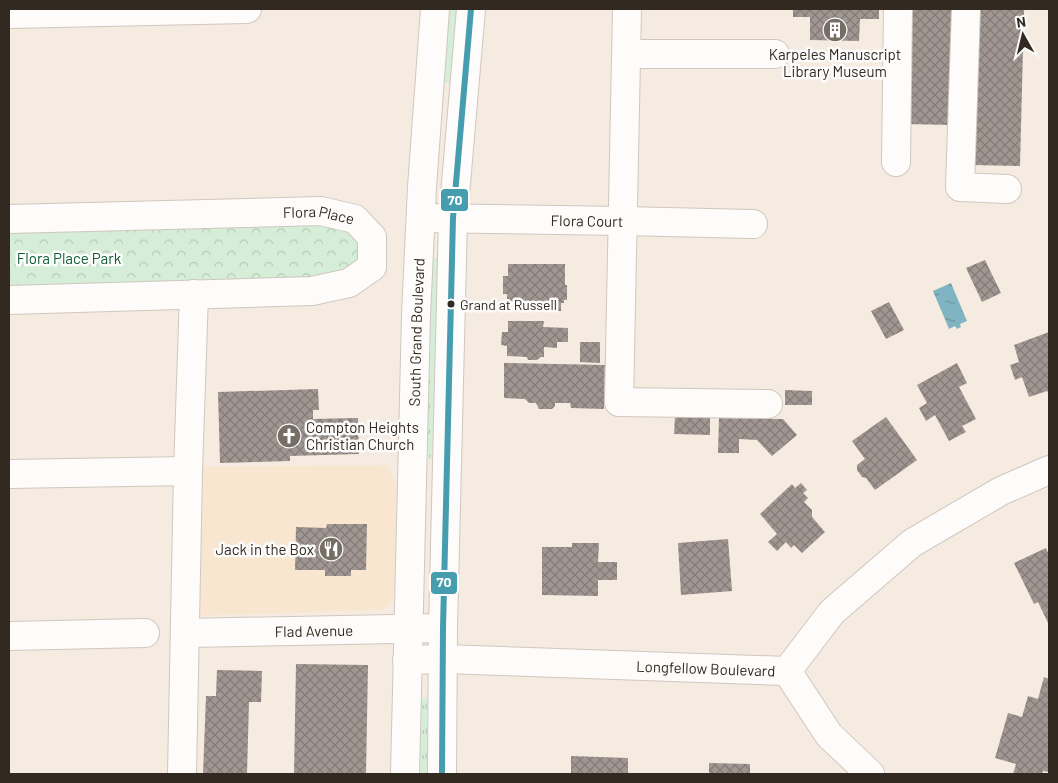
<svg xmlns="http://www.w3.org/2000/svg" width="1058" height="783" font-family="Barlow,sans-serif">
	<defs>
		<pattern id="grass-tufts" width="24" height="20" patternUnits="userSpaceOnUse" patternTransform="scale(1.25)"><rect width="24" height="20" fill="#d6edd7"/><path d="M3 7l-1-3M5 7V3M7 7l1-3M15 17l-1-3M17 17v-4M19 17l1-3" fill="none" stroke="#b8cbb8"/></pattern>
		<pattern id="park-crowns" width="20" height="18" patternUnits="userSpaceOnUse" patternTransform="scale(1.25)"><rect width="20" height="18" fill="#d6edd7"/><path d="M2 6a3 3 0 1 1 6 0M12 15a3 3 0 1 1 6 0" fill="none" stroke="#b8cbb8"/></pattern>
		<pattern id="water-ripples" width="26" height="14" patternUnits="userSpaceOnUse" patternTransform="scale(1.25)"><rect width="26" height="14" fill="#80b4c2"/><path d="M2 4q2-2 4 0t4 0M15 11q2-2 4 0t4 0" fill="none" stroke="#69939d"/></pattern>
		<pattern id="building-cross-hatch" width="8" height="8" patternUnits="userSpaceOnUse" patternTransform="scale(1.25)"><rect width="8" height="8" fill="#a19792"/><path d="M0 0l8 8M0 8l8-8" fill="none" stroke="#847b77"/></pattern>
	</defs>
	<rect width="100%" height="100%" fill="#f5ebe1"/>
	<path fill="#f9e6d1" d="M 387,465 L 396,482 L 395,590 L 392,603 L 381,610 L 192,616 L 191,467 Z"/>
	<path fill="url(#grass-tufts)" d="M 438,258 L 432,459 L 429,458 L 426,436 L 431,259 Z
		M 427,698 L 427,774 L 418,774 L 420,699 Z"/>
	<path fill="url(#park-crowns)" d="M 321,211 L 372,237 L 349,283 L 9,300 L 9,219 Z"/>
	<path fill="#d6edd7" d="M 448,9 L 459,9 L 452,83 L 443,82 Z"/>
	<path fill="url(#water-ripples)" d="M 951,283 L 967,321 L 960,324 L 961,327 L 957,329 L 955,326 L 949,329 L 933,291 Z"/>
	<path fill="url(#building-cross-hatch)" d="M 793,9 L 879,9 L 879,19 L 860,19 L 859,41 L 810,40 L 810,17 L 793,17 Z
		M 906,9 L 957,9 L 953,125 L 903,124 Z
		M 976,9 L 1024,9 L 1020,166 L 971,165 Z
		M 985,260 L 1001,293 L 982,302 L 966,268 Z
		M 508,264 L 565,264 L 565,285 L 567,285 L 567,300 L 564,300 L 564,303 L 561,303 L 561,311 L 546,311 L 547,302 L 507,301 L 507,294 L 503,294 L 503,276 L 508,276 Z
		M 889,302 L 904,330 L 886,339 L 871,311 Z
		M 508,321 L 544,321 L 543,327 L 568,328 L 568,342 L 557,342 L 557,348 L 544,347 L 544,357 L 541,357 L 537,360 L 528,360 L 527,357 L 507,356 L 507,346 L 501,345 L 502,332 L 508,332 Z
		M 1049,332 L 1049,393 L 1047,391 L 1029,397 L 1022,377 L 1015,380 L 1010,365 L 1019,362 L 1014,345 Z
		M 580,342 L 600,342 L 600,363 L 580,362 Z
		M 504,363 L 605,365 L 604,409 L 571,408 L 570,403 L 555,403 L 555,406 L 552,409 L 539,409 L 536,403 L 529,403 L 525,399 L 504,398 Z
		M 957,363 L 967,383 L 959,387 L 976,419 L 962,426 L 966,432 L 949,441 L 935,415 L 926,421 L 919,408 L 927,403 L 917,385 Z
		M 318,389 L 319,410 L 313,410 L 313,419 L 358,418 L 359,454 L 290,456 L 290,461 L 220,463 L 218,392 Z
		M 785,390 L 812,391 L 812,405 L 785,405 Z
		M 675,416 L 710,417 L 710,435 L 674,434 Z
		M 886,417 L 917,460 L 875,490 L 866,478 L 862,477 L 857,470 L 857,465 L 865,459 L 852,441 Z
		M 719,418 L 783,419 L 797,435 L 772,456 L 757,440 L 739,439 L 739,453 L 718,453 Z
		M 801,483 L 807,490 L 803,493 L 808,498 L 804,502 L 812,510 L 812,517 L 825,532 L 802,553 L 794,545 L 791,548 L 786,542 L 777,551 L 768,542 L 777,534 L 760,514 L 792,484 L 795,488 Z
		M 327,524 L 367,524 L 366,570 L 351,570 L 351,576 L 325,576 L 325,570 L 295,570 L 296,527 L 326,528 Z
		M 728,539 L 732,591 L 681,595 L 678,543 Z
		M 572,543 L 599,543 L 598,562 L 617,562 L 617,580 L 598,580 L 598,596 L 542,595 L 542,547 L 572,547 Z
		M 1046,548 L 1049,555 L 1049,625 L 1038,602 L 1034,604 L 1014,563 Z
		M 296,664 L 368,665 L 366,774 L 294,774 Z
		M 217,670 L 262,671 L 261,702 L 249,702 L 247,774 L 203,774 L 206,696 L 216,696 Z
		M 1044,677 L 1049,679 L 1049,772 L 1043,771 L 1042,774 L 1013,774 L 1016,764 L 995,758 L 1008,713 L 1022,717 L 1028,696 L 1038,699 Z
		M 571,756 L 628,758 L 628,774 L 571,774 Z
		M 709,763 L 750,764 L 750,774 L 709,774 Z"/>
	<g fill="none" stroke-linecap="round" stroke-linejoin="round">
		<g stroke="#cfc7be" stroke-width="30">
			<g id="minor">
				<path d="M 627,9 L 619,402 L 768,404"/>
				<path d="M 966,9 L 960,187 L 1007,189"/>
				<path d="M 9,14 L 247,9"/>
				<path d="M 627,54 L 775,54"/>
				<path d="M 896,162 L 898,9"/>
				<path id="s1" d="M 421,218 L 623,221 L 753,224"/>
				<path id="s2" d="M 9,219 L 321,211 L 355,219 L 372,237 L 372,267 L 349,283 L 312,291 L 9,300"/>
				<path d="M 9,474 L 188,471"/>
				<path id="s3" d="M 185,633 L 443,628"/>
				<path d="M 9,636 L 145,633"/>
				<path id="s4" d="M 407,660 L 443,659 L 787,671"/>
				<path d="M 787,671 L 832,612 L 912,543 L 1001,491 L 1049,470"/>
				<path d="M 787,671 L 829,735 L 870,774"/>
				<path d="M 182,774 L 188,471 L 194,294"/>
			</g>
		</g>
		<g stroke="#cfc7be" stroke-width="30">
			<g id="major">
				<path id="s5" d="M 405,774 L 416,315 L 422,187 L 435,9"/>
				<path d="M 442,774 L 443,628 L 453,218 L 471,9"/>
			</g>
		</g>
		<use href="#minor" stroke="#fefcfa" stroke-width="28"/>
		<use href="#major" stroke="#fefcfa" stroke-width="28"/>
		<g stroke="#fcfcfc" stroke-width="10">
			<path id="bus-1" d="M 442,774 L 443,628 L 453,218 L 471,9"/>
		</g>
		<use href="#bus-1" stroke="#469dad" stroke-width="6"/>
	</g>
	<defs>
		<g id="building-disc" transform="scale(1.25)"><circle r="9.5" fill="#766e64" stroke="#fcfcfc"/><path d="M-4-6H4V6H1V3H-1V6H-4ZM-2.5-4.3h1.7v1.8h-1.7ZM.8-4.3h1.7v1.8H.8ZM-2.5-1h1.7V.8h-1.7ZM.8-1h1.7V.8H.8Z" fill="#fff"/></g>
		<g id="church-disc" transform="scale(1.25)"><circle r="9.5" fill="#766e64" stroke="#fcfcfc"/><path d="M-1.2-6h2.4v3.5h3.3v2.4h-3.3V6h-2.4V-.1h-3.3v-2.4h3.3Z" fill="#fff"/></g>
		<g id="restaurant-disc" transform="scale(1.25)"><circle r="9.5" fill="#766e64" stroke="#fcfcfc"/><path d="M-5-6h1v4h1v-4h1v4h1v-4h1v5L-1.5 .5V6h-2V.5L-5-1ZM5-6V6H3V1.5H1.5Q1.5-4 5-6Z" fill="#fff"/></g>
	</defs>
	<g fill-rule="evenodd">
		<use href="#building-disc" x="835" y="30"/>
		<use href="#church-disc" x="289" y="436"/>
		<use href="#restaurant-disc" x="331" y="549"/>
	</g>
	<circle fill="#322a21" stroke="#fcfcfc" stroke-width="2" cx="451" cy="304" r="4.5"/>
	<g text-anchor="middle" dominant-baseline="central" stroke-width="5" stroke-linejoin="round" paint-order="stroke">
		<g font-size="14" fill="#322a21" stroke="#fcfcfc" text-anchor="start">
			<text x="460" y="304">Grand at Russell</text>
		</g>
		<g font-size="15" fill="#322a21" stroke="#fcfcfc">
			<text x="835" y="54">Karpeles Manuscript<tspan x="835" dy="17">Library Museum</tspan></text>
			<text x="306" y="427" text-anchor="start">Compton Heights<tspan x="306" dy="17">Christian Church</tspan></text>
			<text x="314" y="549" text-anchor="end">Jack in the Box</text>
		</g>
		<g font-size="15" fill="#322a21" stroke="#fcfcfc">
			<text stroke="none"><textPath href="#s2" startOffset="310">Flora Place</textPath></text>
			<text stroke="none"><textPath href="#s1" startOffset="166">Flora Court</textPath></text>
			<text stroke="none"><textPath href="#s5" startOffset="442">South Grand Boulevard</textPath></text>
			<text stroke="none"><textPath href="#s3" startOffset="129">Flad Avenue</textPath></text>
			<text stroke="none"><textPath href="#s4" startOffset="299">Longfellow Boulevard</textPath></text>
		</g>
		<g font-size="15" fill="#115c38" stroke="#fcfcfc">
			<text x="69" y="258">Flora Place Park</text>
		</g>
	</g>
	<g stroke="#fcfcfc" stroke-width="2">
		<rect x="440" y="188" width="29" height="24" rx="5" fill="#469dad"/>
		<rect x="430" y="571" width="28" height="24" rx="5" fill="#469dad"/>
	</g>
	<g font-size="14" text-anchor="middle" font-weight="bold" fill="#fff">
		<text x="455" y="205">70</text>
		<text x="444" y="587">70</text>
	</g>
	<rect width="1058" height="783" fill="none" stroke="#322a21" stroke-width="20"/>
	<g transform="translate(1023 35) rotate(352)" stroke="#fcfcfc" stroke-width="4" paint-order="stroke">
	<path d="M0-4L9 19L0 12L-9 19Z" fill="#322a21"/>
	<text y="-8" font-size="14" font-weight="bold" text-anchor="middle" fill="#322a21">N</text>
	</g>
</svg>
